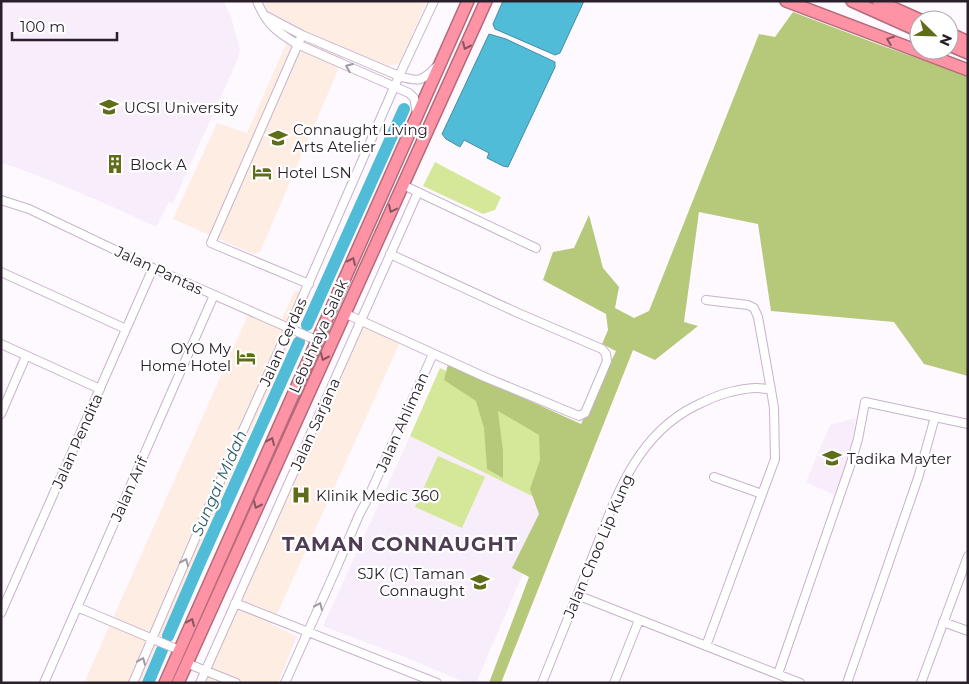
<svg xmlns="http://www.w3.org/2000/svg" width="969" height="684" font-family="Montserrat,sans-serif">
	<rect width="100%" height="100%" fill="#fef9ff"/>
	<path fill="#feede2" d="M 264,1 L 427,1 L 400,63 L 389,66 L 347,49 L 260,252 L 253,254 L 173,219 L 217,123 L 247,133 L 293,28 L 266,10 Z
		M 295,290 L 310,296 L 141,683 L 84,683 L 252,306 L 282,319 Z
		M 360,317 L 402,338 L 272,625 L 297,636 L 278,683 L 201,683 Z"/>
	<path fill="#f8edfb" d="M 3,1 L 223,1 L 224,2 L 231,17 L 239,45 L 240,51 L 237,61 L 173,203 L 169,202 L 156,227 L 111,206 L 54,182 L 1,162 L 1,2 Z
		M 856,418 L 852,444 L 844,472 L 834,495 L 806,482 L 830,425 Z
		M 410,436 L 552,506 L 476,683 L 467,683 L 407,658 L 323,626 Z"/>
	<path fill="#d5e798" d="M 435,162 L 501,197 L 495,210 L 483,214 L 423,186 Z
		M 440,368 L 575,430 L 552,506 L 410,436 Z
		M 438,456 L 485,477 L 462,528 L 415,507 Z"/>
	<path fill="#b6c879" d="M 793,12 L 880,45 L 968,76 L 968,376 L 924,364 L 894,322 L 771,311 L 758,224 L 699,212 L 684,322 L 698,326 L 655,360 L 633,350 L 501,683 L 489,683 L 529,577 L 512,568 L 539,514 L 530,489 L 540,460 L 539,435 L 498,411 L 503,451 L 503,478 L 487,469 L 484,428 L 476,401 L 444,380 L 448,364 L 581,424 L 616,351 L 602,344 L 608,330 L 606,314 L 543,280 L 553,252 L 574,248 L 589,215 L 603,268 L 619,287 L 615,308 L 634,318 L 649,311 L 759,34 L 775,37 Z"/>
	<path fill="#50bcd8" stroke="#448da4" d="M 503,1 L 584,1 L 560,53 L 555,55 L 495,29 L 493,24 Z
		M 489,34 L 506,39 L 555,62 L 555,67 L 508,167 L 503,166 L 487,158 L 489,153 L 464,140 L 460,147 L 446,139 L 442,134 Z"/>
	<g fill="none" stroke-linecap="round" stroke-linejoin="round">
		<path stroke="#50bcd8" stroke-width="12" d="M 307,325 L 404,109
			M 168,636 L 200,562 L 299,342
			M 148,683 L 162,650"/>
		<g stroke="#c8b2cd" stroke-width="10">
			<path id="minor" d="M 257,1 C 266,24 277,32 297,44 L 409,93 L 414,98 L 417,113
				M 266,16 L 302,35 L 399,76 C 418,82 422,82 436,67
				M 302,35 L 211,243 L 309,284
				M 403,185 L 536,248
				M 1,200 L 29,209 L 153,268 L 316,340
				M 1,272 L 126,329
				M 344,313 L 487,378 L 579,416 L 585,413 L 607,361 L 606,354 L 602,349 L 518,313 L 390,254
				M 1,344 L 100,389
				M 1,414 L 26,356
				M 714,477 L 762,494
				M 577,595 L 800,683
				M 235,603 L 437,683
				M 77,607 L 179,650
				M 1,613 L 153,268
				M 943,622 L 968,631
				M 706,646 L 775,459 L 774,408 L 771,390
				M 186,663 L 236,683
				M 778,674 L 850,466 L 858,439 L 865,402 L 968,424
				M 44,683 L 214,295
				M 133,683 L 210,504 L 289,328 L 399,76 L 434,1
				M 200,683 L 418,192
				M 285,683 L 336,569 L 359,515 L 367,500 L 433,354
				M 542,683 C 558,643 574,603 590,563 C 614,503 633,437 695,406 C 707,400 717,395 730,392 C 744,389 756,386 771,390 L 758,317 L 754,308 L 748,305 L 706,300
				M 614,683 L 639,620
				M 847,683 L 918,478 L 935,417
				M 921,683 L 968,556"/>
		</g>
		<g stroke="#b36b7a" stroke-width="14">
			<path id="highway" d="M 786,1 L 968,70
				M 852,1 L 919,31
				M 878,1 L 920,20
				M 949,33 L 968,42
				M 949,45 L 968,53
				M 165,683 L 468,1
				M 178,683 L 486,1"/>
		</g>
		<use href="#minor" stroke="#fff" stroke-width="8"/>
		<use href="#highway" stroke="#fd93a4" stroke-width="11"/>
	</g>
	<defs><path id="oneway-chevron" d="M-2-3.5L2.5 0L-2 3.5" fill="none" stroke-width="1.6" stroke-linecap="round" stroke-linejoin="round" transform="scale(1.25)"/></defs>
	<g stroke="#885461">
		<use href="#oneway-chevron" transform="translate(890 40) rotate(-159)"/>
		<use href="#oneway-chevron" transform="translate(466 46) rotate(114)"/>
		<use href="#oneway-chevron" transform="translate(392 209) rotate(115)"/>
		<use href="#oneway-chevron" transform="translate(352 261) rotate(-66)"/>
		<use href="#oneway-chevron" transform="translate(324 357) rotate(114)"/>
		<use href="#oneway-chevron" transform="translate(271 441) rotate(-66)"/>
		<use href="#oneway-chevron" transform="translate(257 505) rotate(114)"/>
		<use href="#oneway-chevron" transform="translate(191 622) rotate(-66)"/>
	</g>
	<g stroke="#9f9ba0">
		<use href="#oneway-chevron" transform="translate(349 67) rotate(-157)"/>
		<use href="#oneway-chevron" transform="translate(185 562) rotate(-66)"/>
		<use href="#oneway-chevron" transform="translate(319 606) rotate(-66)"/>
		<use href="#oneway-chevron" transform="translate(142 661) rotate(-67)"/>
	</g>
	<defs>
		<g id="university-bare" transform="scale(1.5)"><path d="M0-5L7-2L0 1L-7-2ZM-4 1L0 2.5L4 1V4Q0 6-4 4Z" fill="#5f6d18" stroke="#fff" stroke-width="2.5" paint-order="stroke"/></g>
		<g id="school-bare" transform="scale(1.5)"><path d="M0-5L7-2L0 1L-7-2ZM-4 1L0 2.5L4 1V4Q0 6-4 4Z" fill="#5f6d18" stroke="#fff" stroke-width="2.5" paint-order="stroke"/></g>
		<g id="building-bare" transform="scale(1.5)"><path d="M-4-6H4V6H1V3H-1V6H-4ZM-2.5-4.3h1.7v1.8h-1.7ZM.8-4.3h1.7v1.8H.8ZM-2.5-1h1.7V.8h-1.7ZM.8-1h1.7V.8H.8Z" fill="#5f6d18" stroke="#fff" stroke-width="2.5" paint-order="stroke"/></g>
		<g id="hotel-bare" transform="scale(1.5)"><path d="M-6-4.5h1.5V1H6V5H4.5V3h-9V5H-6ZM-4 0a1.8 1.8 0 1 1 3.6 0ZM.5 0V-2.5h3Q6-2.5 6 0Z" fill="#5f6d18" stroke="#fff" stroke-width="2.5" paint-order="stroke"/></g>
		<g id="hospital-bare" transform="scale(1.5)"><path d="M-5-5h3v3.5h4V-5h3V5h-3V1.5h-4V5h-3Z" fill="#5f6d18" stroke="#fff" stroke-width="2.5" paint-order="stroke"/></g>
	</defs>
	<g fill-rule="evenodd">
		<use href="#university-bare" x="109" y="107"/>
		<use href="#school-bare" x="278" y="138"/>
		<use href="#building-bare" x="115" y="164"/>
		<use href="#hotel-bare" x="262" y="172"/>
		<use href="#hotel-bare" x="246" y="357"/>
		<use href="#school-bare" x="832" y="458"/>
		<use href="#hospital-bare" x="301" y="495"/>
		<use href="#school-bare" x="480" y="582"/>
	</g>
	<g text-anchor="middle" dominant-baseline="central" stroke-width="4.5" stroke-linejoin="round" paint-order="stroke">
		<g font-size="15" fill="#29202b" stroke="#fff" text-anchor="start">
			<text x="124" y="107">UCSI University</text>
			<text x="293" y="129">Connaught Living<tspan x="293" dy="17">Arts Atelier</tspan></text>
			<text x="130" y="164">Block A</text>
			<text x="277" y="172">Hotel LSN</text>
			<text x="231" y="348" text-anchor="end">OYO My<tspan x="231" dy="17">Home Hotel</tspan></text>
			<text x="847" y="458">Tadika Mayter</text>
			<text x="316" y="495">Klinik Medic 360</text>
			<text x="465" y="573" text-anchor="end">SJK (C) Taman<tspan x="465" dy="17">Connaught</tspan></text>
		</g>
		<g font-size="15" fill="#29202b" stroke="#fff">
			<text transform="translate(159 270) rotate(25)">Jalan Pantas</text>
			<text transform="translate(318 336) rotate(-66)">Lebuhraya Salak</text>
			<text transform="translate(283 342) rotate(-66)">Jalan Cerdas</text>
			<text transform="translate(402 422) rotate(-66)">Jalan Ahliman</text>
			<text transform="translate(315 424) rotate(-66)">Jalan Sarjana</text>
			<text transform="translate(77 441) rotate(-66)">Jalan Pendita</text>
			<text transform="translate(129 489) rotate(-66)">Jalan Arif</text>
			<text transform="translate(598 546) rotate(-67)">Jalan Choo Lip Kung</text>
		</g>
		<g font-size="16" font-style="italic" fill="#2e5c68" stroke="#fff">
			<text transform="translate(219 483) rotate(-66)">Sungai Midah</text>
		</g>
		<g font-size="20" font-weight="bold" letter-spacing="1" fill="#503d55" stroke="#fff">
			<text x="400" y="544">TAMAN CONNAUGHT</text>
		</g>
	</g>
	<rect width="969" height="684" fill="none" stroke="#29202b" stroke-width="5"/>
	<g transform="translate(934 35) rotate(113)"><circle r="24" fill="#ffffff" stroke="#a9a6aa"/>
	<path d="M0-4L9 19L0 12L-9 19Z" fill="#5f6d18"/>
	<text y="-8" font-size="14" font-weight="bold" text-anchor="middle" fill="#29202b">N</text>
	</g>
	<path d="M12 32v8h105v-8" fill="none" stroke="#29202b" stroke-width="2.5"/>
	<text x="20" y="32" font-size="15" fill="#29202b" stroke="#ffffff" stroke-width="4" paint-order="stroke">100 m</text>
</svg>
